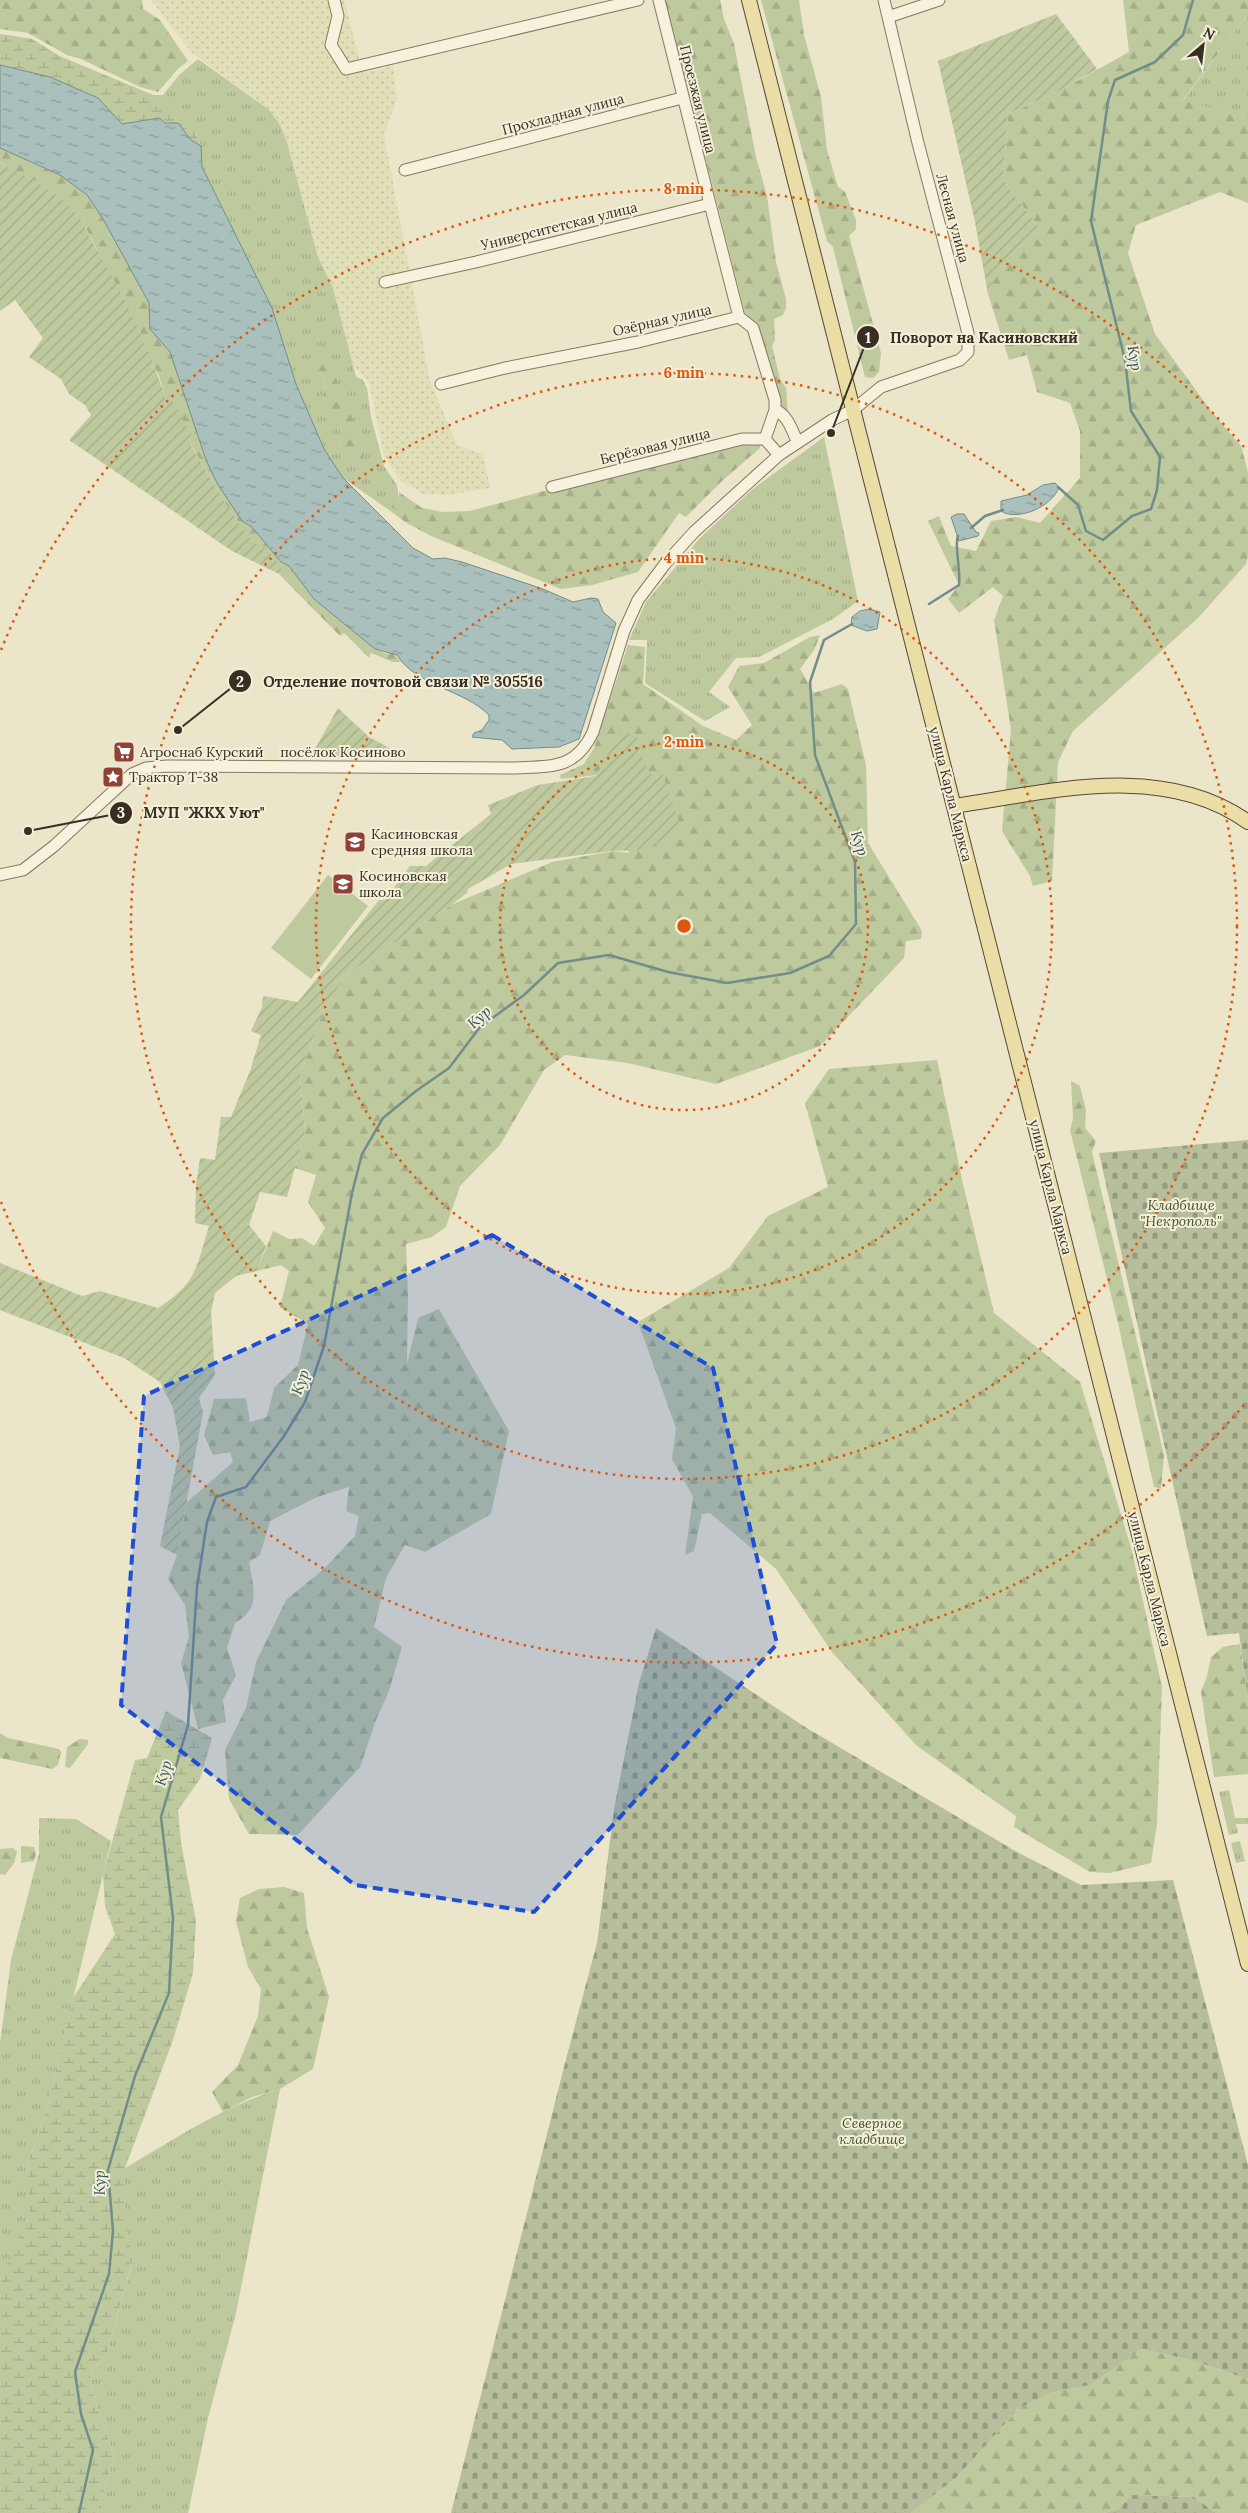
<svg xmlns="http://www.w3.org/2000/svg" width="1248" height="2513" font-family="Lora,serif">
	<defs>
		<pattern id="farmland-dots" width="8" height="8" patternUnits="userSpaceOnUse" patternTransform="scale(1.25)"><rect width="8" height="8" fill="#e0dfb8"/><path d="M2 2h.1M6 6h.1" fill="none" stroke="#c1c09e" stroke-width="1.8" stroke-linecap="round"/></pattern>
		<pattern id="grass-tufts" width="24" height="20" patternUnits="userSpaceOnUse" patternTransform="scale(1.25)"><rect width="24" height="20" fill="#bec99e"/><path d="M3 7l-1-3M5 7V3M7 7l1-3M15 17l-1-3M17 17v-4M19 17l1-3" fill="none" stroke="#a4ad88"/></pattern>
		<pattern id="forest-firs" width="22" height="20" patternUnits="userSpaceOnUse" patternTransform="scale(1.25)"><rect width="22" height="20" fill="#bec99e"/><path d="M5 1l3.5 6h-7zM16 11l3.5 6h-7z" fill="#a4ad88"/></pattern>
		<pattern id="wetland-marsh" width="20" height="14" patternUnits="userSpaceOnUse" patternTransform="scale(1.25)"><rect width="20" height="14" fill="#bec99e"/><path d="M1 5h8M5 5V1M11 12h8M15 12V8" fill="none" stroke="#a4ad88"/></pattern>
		<pattern id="cemetery-stones" width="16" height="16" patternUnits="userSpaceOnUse" patternTransform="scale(1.25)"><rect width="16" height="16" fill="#b6be9c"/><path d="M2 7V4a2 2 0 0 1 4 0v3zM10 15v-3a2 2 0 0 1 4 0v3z" fill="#959b7f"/></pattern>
		<pattern id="garden-furrows" width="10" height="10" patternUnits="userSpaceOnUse" patternTransform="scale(1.25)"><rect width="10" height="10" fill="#bec99e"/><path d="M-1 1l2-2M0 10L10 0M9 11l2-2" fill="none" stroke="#a4ad88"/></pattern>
		<pattern id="water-ripples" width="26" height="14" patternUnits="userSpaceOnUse" patternTransform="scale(1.25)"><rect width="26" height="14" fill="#aac0bc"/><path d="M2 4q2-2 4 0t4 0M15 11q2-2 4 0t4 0" fill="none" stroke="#8b9c98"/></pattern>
	</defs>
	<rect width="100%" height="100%" fill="#ebe5ca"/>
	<path fill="url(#farmland-dots)" d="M 151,0 L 344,0 L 363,73 L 393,66 L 397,99 L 384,135 L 430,381 L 457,445 L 483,454 L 490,488 L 449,495 L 423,494 L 401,481 L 384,456 L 369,382 L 353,365 L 333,288 L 318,257 L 282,128 L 268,109 L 191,52 Z"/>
	<path fill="url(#grass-tufts)" fill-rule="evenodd" d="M 1248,14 L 1248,119 L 1183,101 Z
		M 0,34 L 32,39 L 59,56 L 153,95 L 163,95 L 179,75 L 198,59 L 268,109 C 278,120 283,129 287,143 L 318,257 L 333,288 L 356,377 L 362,379 L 367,388 L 371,417 L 384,466 L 397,485 L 399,499 L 392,512 L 343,478 L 324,449 L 296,384 L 272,308 L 202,167 L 201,146 L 196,134 ZM 326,355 L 358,467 L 350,453 L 343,451 L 339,442 L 341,427 L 324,390 L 325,380 L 319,371 Z
		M 824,437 L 858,601 L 833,619 L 759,657 L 736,658 L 709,692 L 730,707 L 705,721 L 645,683 L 647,640 L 629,640 L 646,602 L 700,538 L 754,488 Z
		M 1229,1790 L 1235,1818 L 1248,1818 L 1248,1824 L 1236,1824 L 1238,1833 L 1229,1835 L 1219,1792 Z
		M 39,1818 L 76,1819 L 111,1841 L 46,2111 L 28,2163 L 30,2167 L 30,2210 L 14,2253 L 0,2279 L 0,2043 L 11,1960 L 39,1853 Z
		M 1240,1841 L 1245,1861 L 1236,1863 L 1231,1843 Z
		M 280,2089 L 236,2313 L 208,2418 L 188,2513 L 97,2513 L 114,2457 L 93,2393 L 91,2373 L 107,2352 L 133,2259 L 125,2227 L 125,2168 C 175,2139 224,2106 280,2089 Z"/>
	<path fill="url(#forest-firs)" d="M 0,0 L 142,0 L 143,9 L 160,20 L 188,61 L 178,69 L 158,92 L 140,87 L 81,59 L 67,55 L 28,33 L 0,29 Z
		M 665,0 L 720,0 L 724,19 L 734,44 L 756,157 L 767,196 L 776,262 L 786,299 L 786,308 L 783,315 L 774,319 L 775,340 L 772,346 L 780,379 L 786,388 L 788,413 L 776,407 L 756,324 L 745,313 Z
		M 761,0 L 799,0 L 804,35 L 821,97 L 827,150 L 838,187 L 845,192 L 856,220 L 856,229 L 849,236 L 881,353 L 879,372 L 873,378 L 865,377 L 833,247 L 827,241 Z
		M 1123,0 L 1248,0 L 1248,14 L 1183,100 L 1248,119 L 1248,203 L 1220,192 L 1136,225 L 1128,253 L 1155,334 L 1211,411 L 1241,446 L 1248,472 L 1248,556 L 1246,564 L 1199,617 L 1073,731 L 1058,762 L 1052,881 L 1033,886 L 1030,876 L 1002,831 L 1011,730 L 994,620 L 1003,596 L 993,587 L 959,613 L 948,599 L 959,585 L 928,521 L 939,516 L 951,546 L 976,551 L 991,521 L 1017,517 L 1040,523 L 1080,478 L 1080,431 L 1070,403 L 1037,392 L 1027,355 L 1009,360 L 988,294 L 1003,261 L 1041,230 L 1003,180 L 1008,114 L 1059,91 L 1129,52 Z
		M 0,148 L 60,175 L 87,195 L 103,219 L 149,303 L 150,329 L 170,352 L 206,460 L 242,521 L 252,527 L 281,562 L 289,566 L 314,599 L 375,649 L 387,654 L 392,652 L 401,662 L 393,662 L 371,653 L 369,658 L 344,633 L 340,636 L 279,574 L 282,569 L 253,543 L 227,506 L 190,443 L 191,436 L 166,399 L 159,376 L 149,356 L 141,334 L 82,221 C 62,193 30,178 0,163 Z
		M 320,352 L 326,355 L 363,443 L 364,455 L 358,467 L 350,462 L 350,453 L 343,451 L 339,442 L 341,427 L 337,422 L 326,421 L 323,403 L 325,380 L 319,371 L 314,368 Z
		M 761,437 L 760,448 L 721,482 L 686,517 L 679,513 L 638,572 L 592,585 L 561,589 L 431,536 L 405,522 L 392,512 L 399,499 L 399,492 L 422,508 L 443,512 L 470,511 L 581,481 Z
		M 820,635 L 814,650 L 800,669 L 814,693 L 842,684 L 848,689 L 866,765 L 868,843 L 922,931 L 921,939 L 906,941 L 904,958 L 820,1046 L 716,1084 L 628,1063 L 565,1055 L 544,1070 L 500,1145 L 460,1186 L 446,1227 L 432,1237 L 406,1244 L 408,1294 L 407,1364 L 418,1318 L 439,1309 L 509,1431 L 491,1514 L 425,1552 L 405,1545 L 386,1578 L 374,1627 L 402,1647 L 389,1691 L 376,1720 L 360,1767 L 298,1835 L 249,1834 L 229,1799 L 225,1750 L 246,1708 L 256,1662 L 286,1600 L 324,1569 L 355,1536 L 359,1516 L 346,1511 L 349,1487 L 317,1497 L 270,1521 L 260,1555 L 249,1562 C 253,1587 262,1608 235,1623 L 227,1648 L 236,1675 L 223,1700 L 226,1722 L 198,1729 L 181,1663 L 189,1637 L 185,1605 L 168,1579 L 177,1555 L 187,1502 L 233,1462 L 230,1452 L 213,1455 L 204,1435 L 214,1399 L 246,1398 L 250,1422 L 267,1417 L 274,1388 L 298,1365 L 308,1324 L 280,1307 L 289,1271 L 281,1265 L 257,1271 L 273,1231 L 289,1239 L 302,1238 L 314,1246 L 325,1228 L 308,1202 L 316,1175 L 295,1168 L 305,1131 L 300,1076 L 324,1009 L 346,975 L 451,905 L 552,862 L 614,851 L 629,853 L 610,814 L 607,774 L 561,779 L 560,775 L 584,764 L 594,748 L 628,645 L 645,647 L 643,684 L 703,726 L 736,740 L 752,725 L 728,687 L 739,666 L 764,663 L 810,637 Z
		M 937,1060 L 963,1184 L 994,1313 L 1080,1382 L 1131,1547 L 1162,1687 L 1157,1824 L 1151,1863 L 1110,1873 L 1090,1872 L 1014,1827 L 1016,1816 L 917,1746 L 832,1652 L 776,1569 L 710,1513 L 702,1514 L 694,1551 L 685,1555 L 693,1497 L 672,1459 L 676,1428 L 638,1322 L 729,1268 L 768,1216 L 828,1187 L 805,1103 L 829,1069 Z
		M 1071,1081 L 1080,1086 L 1086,1110 L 1085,1128 L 1096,1141 L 1092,1152 L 1164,1455 L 1161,1489 L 1154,1487 L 1118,1323 L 1070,1130 L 1073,1119 Z
		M 1240,1644 L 1248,1700 L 1248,1774 L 1214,1777 L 1201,1692 L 1207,1676 L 1211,1657 L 1223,1647 Z
		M 0,1733 L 8,1738 L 59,1749 L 61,1752 L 58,1765 L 52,1769 L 0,1758 Z
		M 80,1739 L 88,1740 L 88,1744 L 70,1768 L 65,1767 L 67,1747 Z
		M 21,1846 L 34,1847 L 36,1854 L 34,1861 L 21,1863 Z
		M 13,1848 L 17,1852 L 14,1863 L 5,1875 L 0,1874 L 0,1849 Z
		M 284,1887 L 304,1893 L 307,1928 L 329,1997 L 313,2069 L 280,2089 L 252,2097 L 223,2112 L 212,2092 L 238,2065 L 258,2016 L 261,1989 L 248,1967 L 236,1921 L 240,1898 L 259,1889 Z
		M 1142,2349 L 1198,2362 L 1248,2379 L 1248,2513 L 1216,2513 L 1194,2497 L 1133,2495 L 1119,2509 L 1104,2513 L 911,2513 L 957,2477 L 1018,2409 L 1053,2392 L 1090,2385 Z"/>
	<path fill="url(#wetland-marsh)" d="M 0,34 L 32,39 L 59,56 L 153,95 L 185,118 L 196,134 L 201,146 L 191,140 L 178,123 L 165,123 L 158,118 L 122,124 L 97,98 L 50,77 L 0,65 Z
		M 166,1711 L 212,1738 L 200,1779 L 178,1810 L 181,1843 L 196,1921 L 193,1973 L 173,2040 L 125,2168 L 125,2227 L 133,2258 L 107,2352 L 91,2373 L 93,2393 L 114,2457 L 97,2513 L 0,2513 L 0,2279 L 30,2210 L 28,2163 L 46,2111 L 73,1998 L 115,1934 L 105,1906 L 103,1874 L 135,1760 L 147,1758 Z"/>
	<path fill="url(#cemetery-stones)" d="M 1248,1140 L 1248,1700 L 1239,1633 L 1207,1636 L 1099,1153 Z
		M 656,1628 L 805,1727 L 1017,1852 L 1081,1885 L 1173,1880 L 1248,2165 L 1248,2379 L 1198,2362 L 1142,2349 L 1090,2385 L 1053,2392 L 1018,2409 L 957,2477 L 911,2513 L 451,2513 L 565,2063 L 597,1943 L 614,1809 L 639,1683 Z
		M 1132,2495 L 1194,2497 L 1216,2513 L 1104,2513 L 1119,2509 Z"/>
	<path fill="url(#garden-furrows)" d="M 1056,14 L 1097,69 L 1059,91 L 1008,114 L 1003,180 L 1041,230 L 1003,261 L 988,294 L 975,222 L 938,61 Z
		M 0,163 C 30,178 63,193 82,221 C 92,244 106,264 117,286 C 137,322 153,361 166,399 L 173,402 L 192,436 L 190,444 L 227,506 L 253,543 C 267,546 274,558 282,569 L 279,574 L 232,551 L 69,440 L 91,415 L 85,405 L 69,394 L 61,379 L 29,357 L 43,338 L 15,300 L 0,311 Z
		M 338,708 L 369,737 L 406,757 L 310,758 Z
		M 621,729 L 637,737 L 648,774 L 663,775 L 681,826 L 648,850 L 611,851 L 511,864 L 468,889 L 467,893 L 451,905 L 346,975 L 324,1009 L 300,1076 L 305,1131 L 287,1197 L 260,1192 L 249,1225 L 266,1246 L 257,1271 L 236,1276 L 215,1293 L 211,1312 L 215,1375 L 199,1398 L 203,1412 L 177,1555 L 160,1546 L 180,1446 L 173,1408 L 160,1382 L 124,1358 L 0,1310 L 0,1263 L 82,1296 L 100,1291 L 158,1308 C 197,1283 196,1268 209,1226 L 195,1223 L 196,1185 L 200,1158 L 215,1160 L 221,1117 L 231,1117 L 250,1071 L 261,1035 L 251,1031 L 262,1007 L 263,996 L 298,1002 L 379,900 L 385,900 L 410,866 L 426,866 L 491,814 L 488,805 L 538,785 L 596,776 Z"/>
	<path fill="#bec99e" d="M 328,875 L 368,906 L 311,979 L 271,948 Z"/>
	<path fill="url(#water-ripples)" stroke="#718e8a" d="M 0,65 L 50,77 L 98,98 L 122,124 L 159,118 L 165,123 L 178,123 L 191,140 L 201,146 L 202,167 L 272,308 L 296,384 L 324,449 L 343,478 L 413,548 L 433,559 L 445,558 L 462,562 L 543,589 L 573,602 L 591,598 L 598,599 L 603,612 L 616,623 L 579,739 L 559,747 L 512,749 L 502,740 L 472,737 L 474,733 L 482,730 L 489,720 L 489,715 C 463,689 417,687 397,655 L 375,649 L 314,599 L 289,566 L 281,562 L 252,527 L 242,521 L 217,483 L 206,460 L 170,352 L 150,329 L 149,303 L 103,219 L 87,195 L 60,175 L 0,148 Z
		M 1055,483 L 1059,487 C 1053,506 1018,522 1001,511 L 1001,501 L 1027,495 L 1043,485 Z
		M 957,514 L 964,514 L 976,532 L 979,533 L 978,536 L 959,541 L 951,517 Z
		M 869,609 L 880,612 L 877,629 L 867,631 L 851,625 L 852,617 L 860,611 Z"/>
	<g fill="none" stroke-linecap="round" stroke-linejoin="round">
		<path stroke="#718e8a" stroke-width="2.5" d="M 1058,487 L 1078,505 L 1086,531 L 1103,540 L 1132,516 L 1151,509 L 1157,490 L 1160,457 L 1131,411 L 1125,360 L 1091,221 L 1108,101 L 1115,80 L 1155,62 L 1183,35 L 1193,0
			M 971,528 L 985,516 L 1003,510
			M 929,604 L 959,585 C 961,570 954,545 958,536
			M 79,2513 L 93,2450 L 81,2414 L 75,2372 L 109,2274 L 113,2231 L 108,2170 L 135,2076 L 169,1993 L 173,1918 L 161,1817 L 188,1725 L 197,1587 L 207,1522 L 216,1497 L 246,1487 L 284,1436 L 305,1402 L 324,1346 L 352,1193 L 362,1154 L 383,1118 L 416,1091 L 449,1068 L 480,1027 L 524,995 L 558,963 L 609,955 L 668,972 L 727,983 L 790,973 L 829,956 L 856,924 L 855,862 L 815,755 L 810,682 L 824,640 L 852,624"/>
		<g stroke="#867960" stroke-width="13">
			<path id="minor" d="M 334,0 L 338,16 L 331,45 L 346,69 L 638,0
				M 659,0 L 710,204
				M 888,17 L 939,0
				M 405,170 L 682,98
				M 385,282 L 476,262 L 710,204 L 739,317
				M 441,384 L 505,368 L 638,342 L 739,317 L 753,328 L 775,400 L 775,410 L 765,439 L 779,455
				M 775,410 C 787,414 792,430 797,441
				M 552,487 L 742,439 L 765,439
				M 0,875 L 23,870 L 54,846 L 132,774 L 146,768 L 167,766 L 511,768 C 549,766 575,771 593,732 L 624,631 L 638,600 L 665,564 L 694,532 L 779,455 L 832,420 L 853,410 L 881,387 L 960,360 L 968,352 L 968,333 L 918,143 L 884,0"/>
		</g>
		<g stroke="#554733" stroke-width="16">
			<path id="major" d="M 749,0 L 1248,1964
				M 954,806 C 1049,792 1163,761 1248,822"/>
		</g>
		<use href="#minor" stroke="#f6f2dd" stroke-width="11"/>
		<use href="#major" stroke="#eadea6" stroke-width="14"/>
	</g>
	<path fill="#1d4ed8" fill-opacity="0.2" stroke="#1d4ed8" stroke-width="4" stroke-dasharray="10 6" stroke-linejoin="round" d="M 492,1235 L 713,1368 L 777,1644 L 534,1912 L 355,1885 L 121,1705 L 144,1396 Z"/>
	<g fill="none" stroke="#df570d" stroke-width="2.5" stroke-dasharray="2.5 5">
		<circle cx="684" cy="926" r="184"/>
		<circle cx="684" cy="926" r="368"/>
		<circle cx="684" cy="926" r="553"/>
		<path d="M1244 1405A737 737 0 0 1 1 1202M1 650A737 737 0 0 1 1244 447"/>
	</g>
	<defs>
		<g id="supermarket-square" transform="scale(1.125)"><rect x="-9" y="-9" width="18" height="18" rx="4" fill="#904035" stroke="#f3efd9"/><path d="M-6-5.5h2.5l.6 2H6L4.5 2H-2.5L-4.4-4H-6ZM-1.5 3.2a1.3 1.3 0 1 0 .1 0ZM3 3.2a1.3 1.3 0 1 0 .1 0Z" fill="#fff"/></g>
		<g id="sight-square" transform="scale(1.125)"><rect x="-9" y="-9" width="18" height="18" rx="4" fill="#904035" stroke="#f3efd9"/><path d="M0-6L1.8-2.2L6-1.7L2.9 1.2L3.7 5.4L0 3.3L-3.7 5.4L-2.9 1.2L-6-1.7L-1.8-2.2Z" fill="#fff"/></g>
		<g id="school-square" transform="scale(1.125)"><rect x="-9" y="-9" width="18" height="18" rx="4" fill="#904035" stroke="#f3efd9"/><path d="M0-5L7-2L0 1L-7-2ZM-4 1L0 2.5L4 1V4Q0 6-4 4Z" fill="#fff"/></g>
	</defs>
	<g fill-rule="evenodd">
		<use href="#supermarket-square" x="124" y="752"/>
		<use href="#sight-square" x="113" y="777"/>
		<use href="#school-square" x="355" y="842"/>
		<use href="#school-square" x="343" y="884"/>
	</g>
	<g text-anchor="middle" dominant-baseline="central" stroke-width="4" stroke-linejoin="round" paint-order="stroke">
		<g font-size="14" fill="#382f22" stroke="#f3efd9">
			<text transform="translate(698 99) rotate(76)">Проезжая улица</text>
			<text transform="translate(563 114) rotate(-15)">Прохладная улица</text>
			<text transform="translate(953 218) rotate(75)">Лесная улица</text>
			<text transform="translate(559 226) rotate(-14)">Университетская улица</text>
			<text transform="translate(662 320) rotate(-13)">Озёрная улица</text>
			<text transform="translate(655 446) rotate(-14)">Берёзовая улица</text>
			<text x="343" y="752">посёлок Косиново</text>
			<text transform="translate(951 794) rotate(76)">улица Карла Маркса</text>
			<text transform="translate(1051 1187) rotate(76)">улица Карла Маркса</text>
			<text transform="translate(1150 1579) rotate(76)">улица Карла Маркса</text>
		</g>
		<g font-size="14" fill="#382f22" stroke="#f3efd9" text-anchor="start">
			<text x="140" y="752">Агроснаб Курский</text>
			<text x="129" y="777">Трактор Т-38</text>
			<text x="371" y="834">Касиновская<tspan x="371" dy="16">средняя школа</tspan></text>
			<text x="359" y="876">Косиновская<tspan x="359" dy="16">школа</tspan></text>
		</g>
		<g font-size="14" font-style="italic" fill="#43532a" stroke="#f3efd9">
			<text x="1181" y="1205">Кладбище<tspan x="1181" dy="16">"Некрополь"</tspan></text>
			<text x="872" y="2123">Северное<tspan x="872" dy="16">кладбище</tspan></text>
		</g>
		<g font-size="15" font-style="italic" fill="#335456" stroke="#f3efd9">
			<text transform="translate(1135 358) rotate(80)">Кур</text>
			<text transform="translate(860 843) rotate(71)">Кур</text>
			<text transform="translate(479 1017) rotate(-42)">Кур</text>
			<text transform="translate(300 1382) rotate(-70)">Кур</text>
			<text transform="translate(163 1773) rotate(-74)">Кур</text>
			<text transform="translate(99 2183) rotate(-91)">Кур</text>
		</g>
	</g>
	<circle cx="684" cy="926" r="8" fill="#df570d" stroke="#f3efd9" stroke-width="2.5"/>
	<g font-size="15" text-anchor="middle" font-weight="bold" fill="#df570d" stroke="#f3efd9" stroke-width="4" stroke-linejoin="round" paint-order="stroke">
		<text x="684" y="194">8 min</text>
		<text x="684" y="378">6 min</text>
		<text x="684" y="563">4 min</text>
		<text x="684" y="747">2 min</text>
	</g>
	<path fill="none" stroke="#382f22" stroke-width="2" d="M831 433L868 337M178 730L240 681M28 831L121 813"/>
	<g fill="#382f22" stroke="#f3efd9" stroke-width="2">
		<circle cx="831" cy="433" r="5"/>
		<circle cx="178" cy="730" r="5"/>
		<circle cx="28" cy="831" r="5"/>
		<circle cx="868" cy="337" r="12"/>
		<circle cx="240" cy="681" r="12"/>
		<circle cx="121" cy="813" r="12"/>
	</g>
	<g font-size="15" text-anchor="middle" font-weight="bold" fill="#fff">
		<text x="868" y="343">1</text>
		<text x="240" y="687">2</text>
		<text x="121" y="818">3</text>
	</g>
	<g font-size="15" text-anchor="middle" font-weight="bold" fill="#382f22" stroke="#f3efd9" stroke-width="4" stroke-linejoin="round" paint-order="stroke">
		<text x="984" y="343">Поворот на Касиновский</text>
		<text x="403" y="687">Отделение почтовой связи № 305516</text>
		<text x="204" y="818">МУП "ЖКХ Уют"</text>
	</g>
	<g transform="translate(1203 45) rotate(28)" stroke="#f3efd9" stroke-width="4" paint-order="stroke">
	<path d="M0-4L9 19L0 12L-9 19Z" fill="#382f22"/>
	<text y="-8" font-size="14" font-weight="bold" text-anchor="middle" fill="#382f22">N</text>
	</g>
</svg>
